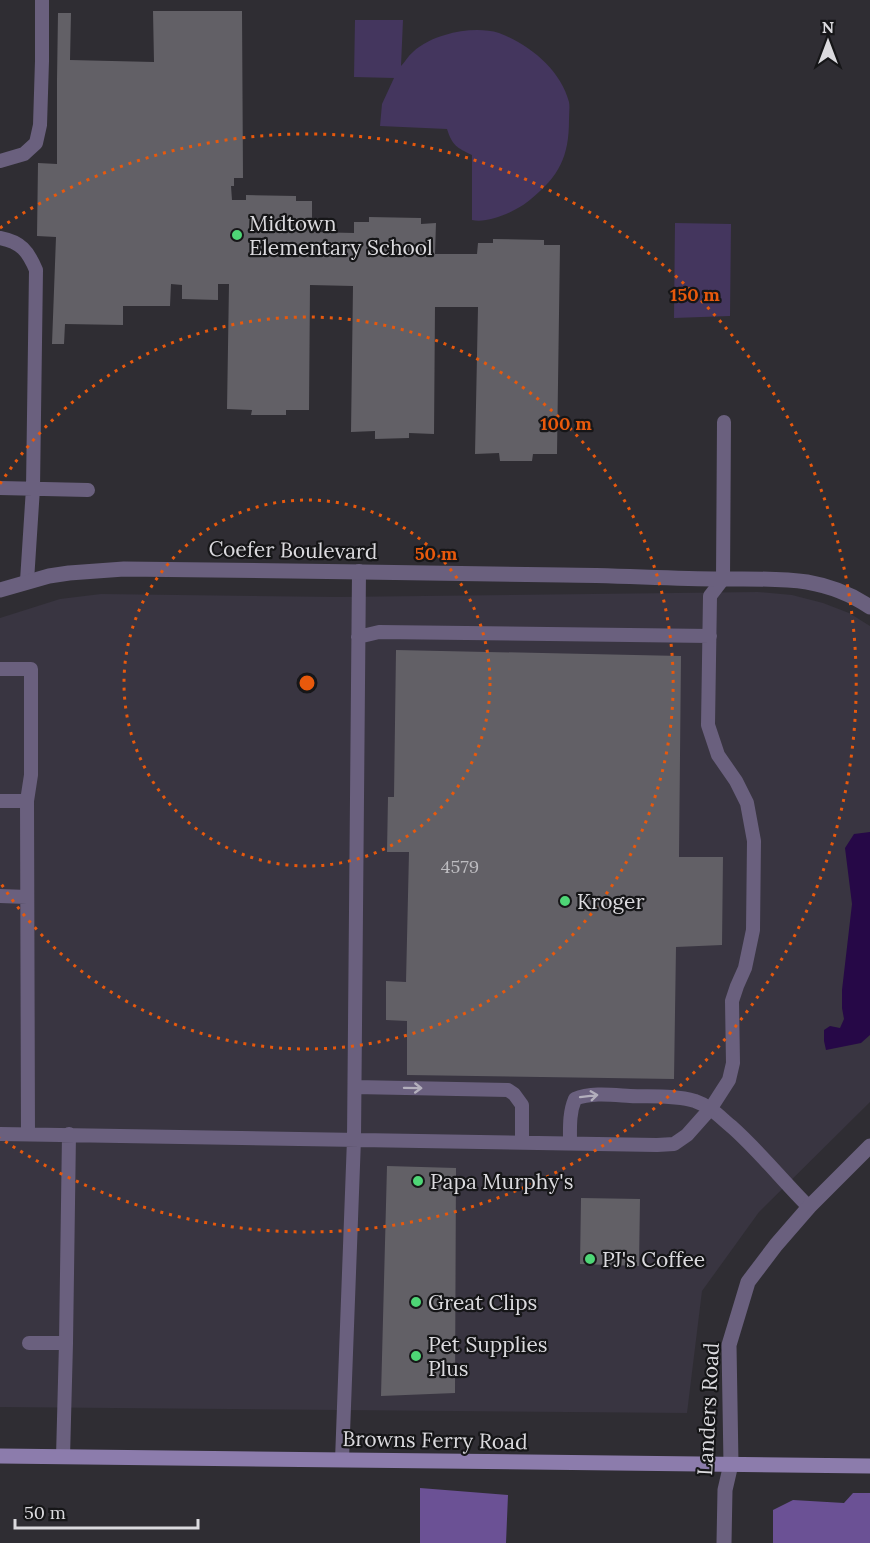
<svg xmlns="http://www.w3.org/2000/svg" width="870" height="1543" font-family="Lora,serif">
	<rect width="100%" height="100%" fill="#2f2d33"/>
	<path fill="#393541" d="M 758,592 L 792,595 L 823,603 L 849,613 L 870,626 L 870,1102 L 759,1212 L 702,1291 L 687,1413 L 0,1407 L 0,618 L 60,599 L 101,594 L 337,597 Z"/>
	<path fill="#44365e" d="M 355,20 L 403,20 L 401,66 C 405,62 408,56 413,52 C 421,44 434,38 445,35 C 462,30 482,28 499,33 C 529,44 561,70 569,102 C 570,107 569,114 569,120 C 569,157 559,176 531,199 C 519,210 489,224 472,220 L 472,155 C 457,148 452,145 447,129 L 380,126 L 382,104 L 394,78 L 354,77 Z
		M 675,223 L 731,224 L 730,316 L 674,318 Z"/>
	<path fill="#6b5195" d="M 420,1488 L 508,1495 L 506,1543 L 420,1543 Z
		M 853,1493 L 870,1493 L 870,1543 L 773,1543 L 773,1510 L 793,1500 L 844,1503 Z"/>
	<path fill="#260847" d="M 870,832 L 870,1035 L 861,1043 L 826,1050 L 824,1041 L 824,1030 L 830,1026 L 840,1028 L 844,1019 L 842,1008 L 842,990 L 852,904 L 845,848 L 854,834 Z"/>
	<path fill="#626066" d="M 153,11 L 242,11 L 243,178 L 234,178 L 234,186 L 231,186 L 232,200 L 246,200 L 246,195 L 296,196 L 296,201 L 312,201 L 312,232 L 354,233 L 354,222 L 369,222 L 369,217 L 421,218 L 421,224 L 436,223 L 435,254 L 477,254 L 478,243 L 493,243 L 493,239 L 544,240 L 544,245 L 560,245 L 557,454 L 533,454 L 532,461 L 500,461 L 499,453 L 475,454 L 478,307 L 435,307 L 434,434 L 409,433 L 409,438 L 375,439 L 375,431 L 351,432 L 353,286 L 310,285 L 309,410 L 286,410 L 286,415 L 251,415 L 252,410 L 227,409 L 229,284 L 218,284 L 218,300 L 182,299 L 182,285 L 171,284 L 170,306 L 123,306 L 123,325 L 65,324 L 64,344 L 52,344 L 56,237 L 37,236 L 38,163 L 57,164 L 57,80 L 58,13 L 71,13 L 70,60 L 154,62 Z
		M 396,650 L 681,656 L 679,857 L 723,857 L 722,945 L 676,947 L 674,1079 L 407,1075 L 407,1021 L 386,1020 L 386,981 L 406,982 L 409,852 L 387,852 L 388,797 L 394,797 Z
		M 387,1166 L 456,1168 L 455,1393 L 381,1396 Z
		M 581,1198 L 640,1199 L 639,1266 L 580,1264 Z"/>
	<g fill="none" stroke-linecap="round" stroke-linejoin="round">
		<path stroke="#6a607e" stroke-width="14" d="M 0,161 L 24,154 L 36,143 L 40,125 L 42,61 L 42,0
			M 0,238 C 21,242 28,251 36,270 L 33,488 L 27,581
			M 0,488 L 88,490
			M 358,637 L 379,632 L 710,636
			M 0,669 L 31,669 L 31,775 L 27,801 L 28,1134
			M 0,801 L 27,801
			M 0,896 L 27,897
			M 355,1087 L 508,1090 L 514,1094 L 522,1105 L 522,1142
			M 0,1134 L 657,1145 L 674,1144 L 687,1135 L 711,1108 L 729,1080 L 733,1063 L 732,1001 L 737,986 L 745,968 L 753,930 L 754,841 L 747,803 L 736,781 L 718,755 L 708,725 L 710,596 L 723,579 L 724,422
			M 570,1143 C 570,1128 569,1113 575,1099 C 591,1092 613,1095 630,1096 C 651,1097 674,1095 695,1101 C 710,1106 720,1117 732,1127 C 760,1152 783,1181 809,1207
			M 29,1343 L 66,1343
			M 63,1457 L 66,1343 L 69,1134
			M 342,1460 L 354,1139 L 359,571"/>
		<path stroke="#6a607e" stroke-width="15" d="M 0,590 L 49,576 L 69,573 L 124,569 C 270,570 417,573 563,575 C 616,575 669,579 721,579 C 750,579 779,578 807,582 C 830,586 851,594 870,607
			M 724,1543 L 725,1490 L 731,1464 L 729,1345 L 748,1282 L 776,1245 L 809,1207 L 870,1146"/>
		<path stroke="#8c7cac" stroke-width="15" d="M 0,1456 L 870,1466"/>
	</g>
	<defs><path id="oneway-shaft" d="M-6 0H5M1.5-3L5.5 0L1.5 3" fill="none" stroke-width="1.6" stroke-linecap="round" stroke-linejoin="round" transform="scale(1.5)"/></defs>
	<g stroke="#b3afbc">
		<use href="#oneway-shaft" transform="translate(413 1088) rotate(1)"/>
		<use href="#oneway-shaft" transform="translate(589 1096) rotate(-7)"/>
	</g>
	<g fill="none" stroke="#e8590c" stroke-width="3" stroke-dasharray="3 6">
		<circle cx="307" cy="683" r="183"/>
		<path d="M0 484A366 366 0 1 1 0 882"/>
		<path d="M0 228A549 549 0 1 1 0 1138"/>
	</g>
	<g fill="#4ed676" stroke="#161618" stroke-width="2">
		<circle cx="237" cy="235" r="6"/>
		<circle cx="565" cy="901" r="6"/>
		<circle cx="418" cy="1181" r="6"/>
		<circle cx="590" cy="1259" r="6"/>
		<circle cx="416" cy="1302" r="6"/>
		<circle cx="416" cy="1356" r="6"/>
	</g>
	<g text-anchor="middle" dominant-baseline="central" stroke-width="4.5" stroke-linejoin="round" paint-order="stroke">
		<g font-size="18" fill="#bdbcc0">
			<text x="460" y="866">4579</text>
		</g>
		<g font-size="21" fill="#dbdade" stroke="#161618" text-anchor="start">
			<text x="249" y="223">Midtown<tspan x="249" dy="24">Elementary School</tspan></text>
			<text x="577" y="901">Kroger</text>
			<text x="430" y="1181">Papa Murphy's</text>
			<text x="602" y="1259">PJ's Coffee</text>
			<text x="428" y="1302">Great Clips</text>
			<text x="428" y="1344">Pet Supplies<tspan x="428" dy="24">Plus</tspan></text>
		</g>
		<g font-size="21" fill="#dbdade" stroke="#161618">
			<text transform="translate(293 550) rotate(1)">Coefer Boulevard</text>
			<text transform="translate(708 1409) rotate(-87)">Landers Road</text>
			<text transform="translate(435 1440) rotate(1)">Browns Ferry Road</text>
		</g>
	</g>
	<circle cx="307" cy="683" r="9" fill="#e8590c" stroke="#161618" stroke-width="3"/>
	<g font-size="18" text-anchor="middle" font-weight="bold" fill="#e8590c" stroke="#161618" stroke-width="4.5" stroke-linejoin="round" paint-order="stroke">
		<text x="695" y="301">150 m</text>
		<text x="566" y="430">100 m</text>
		<text x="436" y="560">50 m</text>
	</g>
	<g transform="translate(828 42)" stroke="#161618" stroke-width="4.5" paint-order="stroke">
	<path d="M0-4.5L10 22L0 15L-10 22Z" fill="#dbdade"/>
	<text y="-9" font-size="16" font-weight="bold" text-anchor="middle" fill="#dbdade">N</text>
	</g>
	<path d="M15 1519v9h183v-9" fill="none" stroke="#dbdade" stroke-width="3"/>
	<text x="24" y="1519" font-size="18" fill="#dbdade" stroke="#161618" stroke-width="4.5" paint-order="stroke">50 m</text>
</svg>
